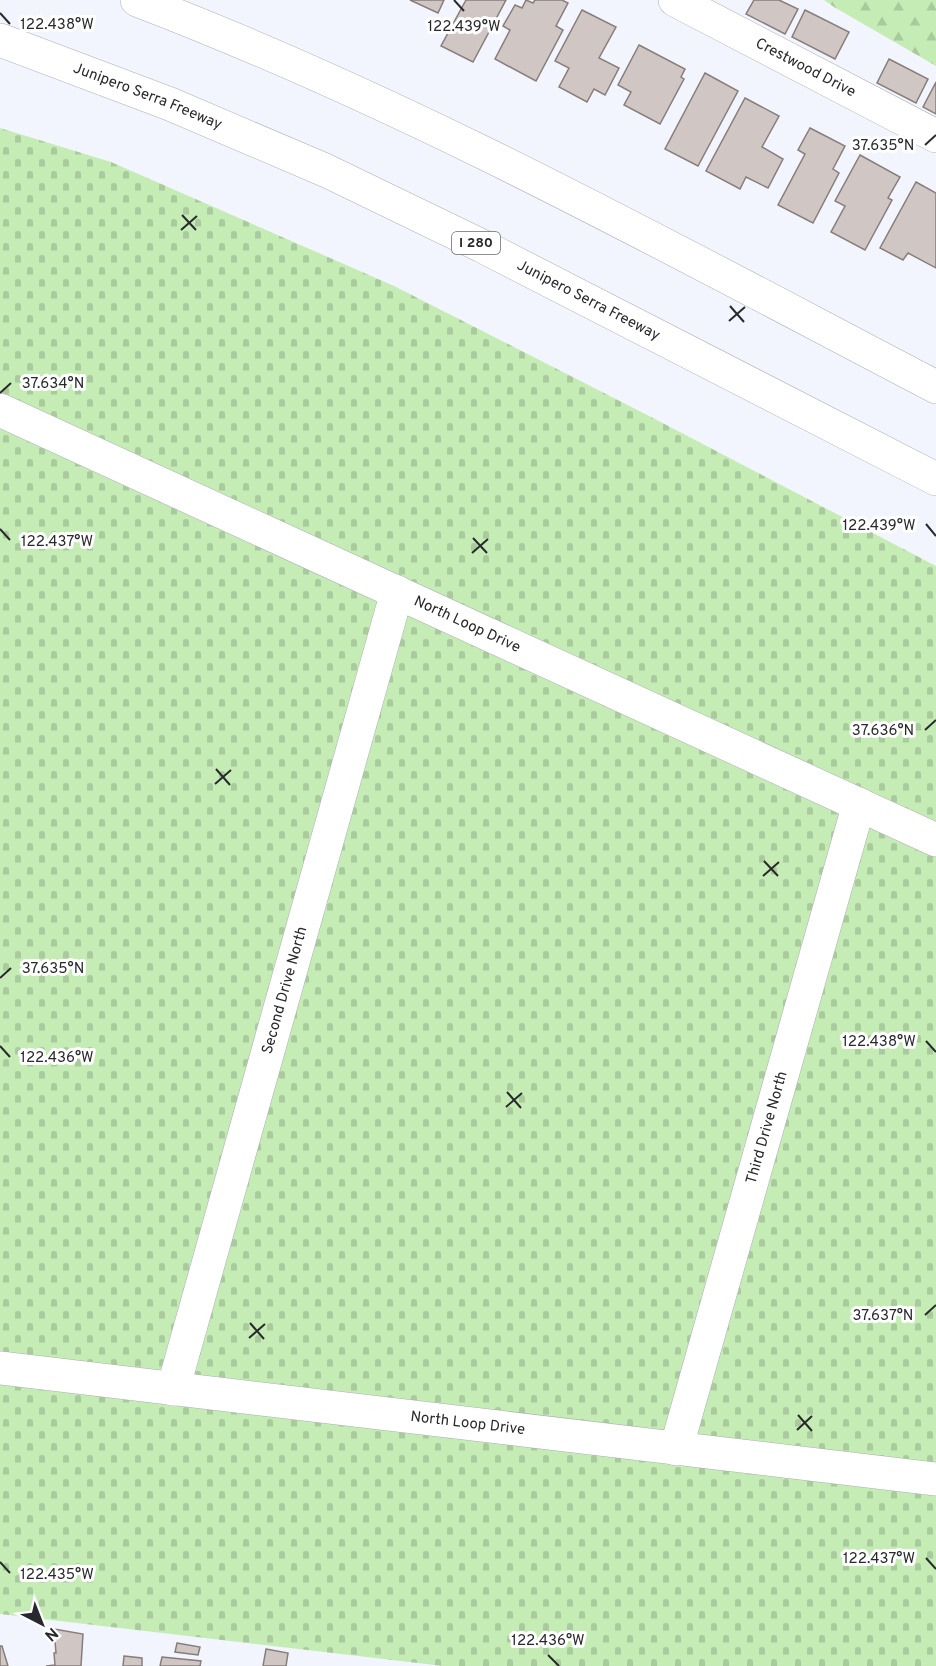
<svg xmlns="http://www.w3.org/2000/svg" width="936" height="1666" font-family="Overpass,sans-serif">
	<defs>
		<pattern id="forest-firs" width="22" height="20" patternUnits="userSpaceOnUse" patternTransform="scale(1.5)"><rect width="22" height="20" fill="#c5ecb5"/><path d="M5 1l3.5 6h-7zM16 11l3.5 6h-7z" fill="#a9ca9c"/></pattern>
		<pattern id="cemetery-stones" width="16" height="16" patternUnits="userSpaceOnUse" patternTransform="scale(1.5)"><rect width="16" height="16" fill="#c5ecb5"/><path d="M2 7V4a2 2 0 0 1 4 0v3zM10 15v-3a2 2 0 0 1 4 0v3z" fill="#a9ca9c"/></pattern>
	</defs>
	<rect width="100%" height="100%" fill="#f2f5fd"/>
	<path fill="url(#forest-firs)" d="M 824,0 L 936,0 L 936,66 L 834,7 Z"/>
	<path fill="url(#cemetery-stones)" d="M 0,128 L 111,162 L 394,286 L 653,418 L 936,566 L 936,1666 L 443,1666 L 0,1614 Z"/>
	<path fill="#d0c6c3" stroke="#877e7b" stroke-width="1.5" d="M 410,0 L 444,0 L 438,13 Z
		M 466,0 L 506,0 L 473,62 L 441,46 Z
		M 526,0 L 533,3 L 535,0 L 562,0 L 568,3 L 556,26 L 563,30 L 536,81 L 495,59 L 510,30 L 503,26 L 515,5 L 522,8 Z
		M 754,0 L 779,0 L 798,9 L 785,34 L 746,14 Z
		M 582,10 L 616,27 L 599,58 L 619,68 L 605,95 L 594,89 L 587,102 L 559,87 L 569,68 L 555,61 Z
		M 805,10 L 849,32 L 835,59 L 792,37 Z
		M 639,45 L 685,69 L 681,77 L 684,79 L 660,124 L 624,105 L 631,92 L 618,85 Z
		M 889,59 L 928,79 L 916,103 L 877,83 Z
		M 705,73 L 738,91 L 698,166 L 665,149 Z
		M 936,82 L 936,114 L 923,107 Z
		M 745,98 L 779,116 L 762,147 L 783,159 L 768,188 L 746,177 L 740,189 L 706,171 Z
		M 810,128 L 845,146 L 833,169 L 839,173 L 813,223 L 778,205 L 805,154 L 798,150 Z
		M 860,155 L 900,177 L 888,198 L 892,200 L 865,250 L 831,232 L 845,206 L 835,201 Z
		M 916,182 L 936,193 L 936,268 L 908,253 L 903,260 L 880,248 Z
		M 54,1629 L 83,1634 L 81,1666 L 46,1666 L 55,1665 L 54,1653 L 56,1653 Z
		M 177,1643 L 200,1647 L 198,1655 L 175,1652 Z
		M 0,1646 L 2,1646 L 8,1666 L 0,1666 Z
		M 266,1649 L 288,1653 L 286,1666 L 263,1666 Z
		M 124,1656 L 142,1658 L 142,1666 L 123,1666 Z
		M 162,1657 L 201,1661 L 200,1666 L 160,1666 Z"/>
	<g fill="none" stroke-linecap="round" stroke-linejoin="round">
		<g stroke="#adafb7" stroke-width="34">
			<g id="minor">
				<path id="s1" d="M 675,0 L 936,136"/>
				<path id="s2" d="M 0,410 L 936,840"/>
				<path id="s3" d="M 0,1368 L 936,1479"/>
				<path id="s4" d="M 173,1389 L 397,592"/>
				<path id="s5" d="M 676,1449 L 859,804"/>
			</g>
		</g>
		<g stroke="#adafb7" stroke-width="34">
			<g id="highway">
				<path d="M 137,0 C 414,106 674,250 936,387"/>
				<path id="s6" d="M 0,40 L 170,104 L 327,171 L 482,246 L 936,479"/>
			</g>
		</g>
		<use href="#minor" stroke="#fff" stroke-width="33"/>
		<use href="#highway" stroke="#fff" stroke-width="33"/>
	</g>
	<path fill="none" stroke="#28292c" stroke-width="2" d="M 454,0 L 464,11M 0,13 L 10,24M 925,145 L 936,135M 182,215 L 196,230M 181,230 L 197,216M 730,306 L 744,322M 729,321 L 745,307M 0,393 L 11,383M 926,524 L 936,536M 0,529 L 10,540M 473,538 L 487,553M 472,553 L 488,539M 925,730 L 936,720M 216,769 L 230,785M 215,784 L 231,770M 764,861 L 778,876M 763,876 L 779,862M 0,978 L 11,968M 926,1041 L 936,1052M 0,1046 L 10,1057M 507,1092 L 521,1108M 506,1107 L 522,1093M 925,1315 L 936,1305M 250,1323 L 264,1339M 249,1338 L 265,1324M 798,1415 L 812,1431M 797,1430 L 812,1416M 926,1558 L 936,1569M 0,1562 L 10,1573M 548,1655 L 559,1666"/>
	<g text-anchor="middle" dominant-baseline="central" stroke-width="6" stroke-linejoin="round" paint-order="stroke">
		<rect fill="#fff" stroke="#68696b" stroke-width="1.5" x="452" y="232" width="48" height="22" rx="4.5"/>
		<g font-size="14" font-weight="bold" fill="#28292c">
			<text x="476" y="243">I 280</text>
		</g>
		<g font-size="15" fill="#28292c" stroke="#fff">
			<text stroke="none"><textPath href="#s1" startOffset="147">Crestwood Drive</textPath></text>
			<text stroke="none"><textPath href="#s6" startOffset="158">Junipero Serra Freeway</textPath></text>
			<text stroke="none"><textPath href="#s6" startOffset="644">Junipero Serra Freeway</textPath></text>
			<text stroke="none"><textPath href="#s2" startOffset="514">North Loop Drive</textPath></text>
			<text stroke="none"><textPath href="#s4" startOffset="414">Second Drive North</textPath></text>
			<text stroke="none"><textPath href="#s5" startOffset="334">Third Drive North</textPath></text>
			<text stroke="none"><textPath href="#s3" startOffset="471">North Loop Drive</textPath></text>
		</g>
	</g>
	<g font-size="15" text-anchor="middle" fill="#28292c" stroke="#fff" stroke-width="6" stroke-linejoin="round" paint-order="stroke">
		<text x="57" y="29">122.438°W</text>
		<text x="464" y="31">122.439°W</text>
		<text x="883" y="150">37.635°N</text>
		<text x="53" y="388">37.634°N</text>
		<text x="879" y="530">122.439°W</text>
		<text x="57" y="546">122.437°W</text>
		<text x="883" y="735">37.636°N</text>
		<text x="53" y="973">37.635°N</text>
		<text x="879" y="1046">122.438°W</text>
		<text x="57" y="1062">122.436°W</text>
		<text x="883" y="1320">37.637°N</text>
		<text x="879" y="1563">122.437°W</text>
		<text x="57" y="1579">122.435°W</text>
		<text x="548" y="1645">122.436°W</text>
	</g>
	<g transform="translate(42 1624) rotate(138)" stroke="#ffffff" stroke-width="4.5" paint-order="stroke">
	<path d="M0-4.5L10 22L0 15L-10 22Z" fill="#28292c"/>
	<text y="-9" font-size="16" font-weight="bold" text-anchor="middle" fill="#28292c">N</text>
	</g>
</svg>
